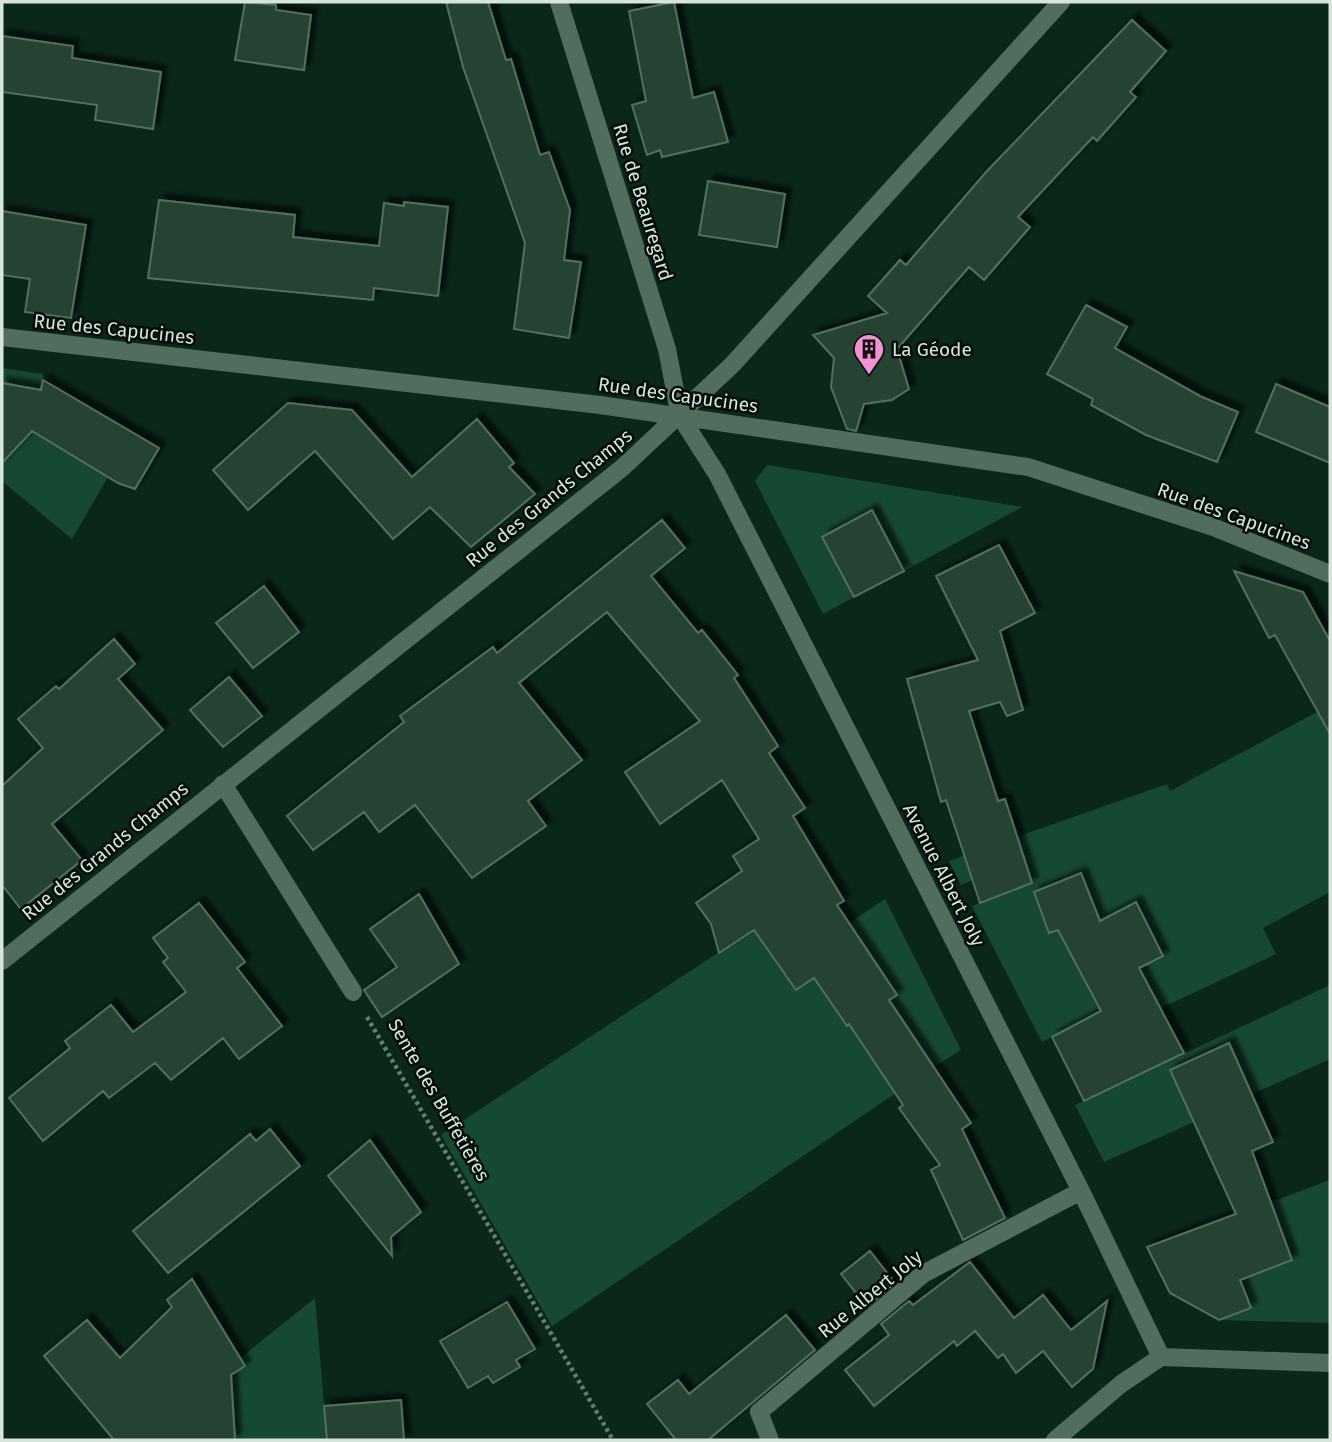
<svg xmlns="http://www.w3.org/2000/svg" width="1332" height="1442" font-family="'Fira Sans',sans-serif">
	<defs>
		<filter id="shadow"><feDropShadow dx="6" dy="-6" stdDeviation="2" flood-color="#0009"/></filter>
	</defs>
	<rect width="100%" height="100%" fill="#0a2719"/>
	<path fill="#164931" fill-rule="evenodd" d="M 2,368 L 43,374 L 41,390 L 2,383 Z
		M 34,416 L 36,434 L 108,477 L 72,539 L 2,481 L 2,440 L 20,443 Z
		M 767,465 L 1022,507 L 904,571 L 871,510 L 822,537 L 854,597 L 823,614 L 755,481 Z
		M 1330,705 L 1330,892 L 1263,928 L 1276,954 L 1161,1008 L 1149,987 L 1042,1042 L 972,906 L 1032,883 L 1020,845 L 978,878 L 961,885 L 949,861 L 1167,784 L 1170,791 ZM 1081,874 L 1097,915 L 1050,933 L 1034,892 ZM 1136,902 L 1162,956 L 1092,993 L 1063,940 Z
		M 885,899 L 961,1050 L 934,1067 L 899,1016 L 896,1093 L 552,1326 L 441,1135 L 783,910 L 781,968 L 796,990 L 814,978 L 847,1026 L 896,995 L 845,926 Z
		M 1330,985 L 1330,1059 L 1253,1094 L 1228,1043 L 1170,1070 L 1194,1122 L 1104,1162 L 1075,1105 Z
		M 1330,1180 L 1330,1323 L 1219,1320 L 1251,1308 L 1240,1280 L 1292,1260 L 1271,1202 Z
		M 315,1298 L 327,1440 L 235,1440 L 230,1366 Z"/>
	<path fill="#264233" stroke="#52705f" stroke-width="2" filter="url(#shadow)" d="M 245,2 L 276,5 L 276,10 L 311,15 L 304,70 L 235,60 Z
		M 446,2 L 488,2 L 506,60 L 511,59 L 540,155 L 549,152 L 570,210 L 564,260 L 581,262 L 569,338 L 514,329 L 525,243 L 463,67 Z
		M 674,2 L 693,98 L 714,92 L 728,142 L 662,157 L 660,150 L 647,155 L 632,105 L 646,101 L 629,11 Z
		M 1132,20 L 1166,51 L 1130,92 L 1136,97 L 1097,141 L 1093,137 L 1018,217 L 1030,227 L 984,280 L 969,267 L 897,349 L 909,389 L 892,400 L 864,404 L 856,431 L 847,429 L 831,387 L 834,358 L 813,335 L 887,313 L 868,296 L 900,260 L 906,265 L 987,171 Z
		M 2,36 L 73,46 L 72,58 L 161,72 L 153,129 L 95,120 L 97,105 L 2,92 Z
		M 708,181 L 785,194 L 777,247 L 699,235 Z
		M 159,200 L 295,215 L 293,237 L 379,246 L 384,203 L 404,206 L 404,202 L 448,207 L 438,296 L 374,288 L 373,300 L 148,278 Z
		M 2,211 L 86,225 L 71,318 L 25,312 L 30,279 L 2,275 Z
		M 1086,305 L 1127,327 L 1115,348 L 1202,397 L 1238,412 L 1217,462 L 1146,435 L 1091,405 L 1093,399 L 1047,374 Z
		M 43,380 L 159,448 L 135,489 L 118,483 L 32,431 L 2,463 L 2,383 L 41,390 Z
		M 1276,384 L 1330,407 L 1330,463 L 1256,432 Z
		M 288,403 L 352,410 L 412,477 L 477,419 L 514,463 L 509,467 L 535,494 L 471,547 L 430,507 L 393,539 L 315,451 L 248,510 L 213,470 Z
		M 872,510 L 904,571 L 854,597 L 822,537 Z
		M 662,520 L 685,548 L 651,576 L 698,633 L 702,630 L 738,675 L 734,678 L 778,746 L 769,753 L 805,808 L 793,816 L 844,901 L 837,905 L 897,995 L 889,1000 L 971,1123 L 962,1129 L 1005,1218 L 963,1240 L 931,1170 L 940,1165 L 899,1108 L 903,1105 L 849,1024 L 847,1026 L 814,978 L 796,990 L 754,930 L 719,953 L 711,924 L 696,903 L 742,871 L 733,856 L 759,839 L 722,780 L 660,824 L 625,772 L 700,721 L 607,612 L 519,683 L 582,760 L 528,801 L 546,826 L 472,878 L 415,805 L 379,832 L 364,812 L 313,850 L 287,816 L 404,722 L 400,716 L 493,647 L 497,653 Z
		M 999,545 L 1035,613 L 1000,631 L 1023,710 L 1007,716 L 1000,702 L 969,711 L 998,801 L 1005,799 L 1032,883 L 980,903 L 946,800 L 941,802 L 907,679 L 978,660 L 936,576 Z
		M 1234,571 L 1303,592 L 1330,641 L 1330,734 L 1275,635 L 1269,638 Z
		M 264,586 L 299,632 L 253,668 L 216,623 Z
		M 114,639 L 135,664 L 118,679 L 163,730 L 52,824 L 82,860 L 21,909 L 2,885 L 2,786 L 43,748 L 18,719 L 56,686 L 59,689 Z
		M 229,677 L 262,716 L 223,747 L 190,710 Z
		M 1081,873 L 1100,921 L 1136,902 L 1163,956 L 1139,968 L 1184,1053 L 1084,1101 L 1052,1037 L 1101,1011 L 1058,930 L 1049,933 L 1034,892 Z
		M 419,894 L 459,964 L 382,1017 L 364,990 L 397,967 L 370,929 Z
		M 199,903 L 245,962 L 237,968 L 282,1026 L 239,1059 L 223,1038 L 171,1080 L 155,1063 L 109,1098 L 103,1091 L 43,1141 L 9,1098 L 70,1048 L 65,1041 L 111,1005 L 133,1032 L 186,992 L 163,962 L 168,958 L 153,938 Z
		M 1229,1043 L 1273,1142 L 1252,1151 L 1292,1260 L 1240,1280 L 1251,1308 L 1219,1320 L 1170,1293 L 1147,1247 L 1236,1214 L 1170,1070 Z
		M 270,1129 L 300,1166 L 168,1273 L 133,1231 L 250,1134 L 256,1141 Z
		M 370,1140 L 421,1212 L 391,1237 L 392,1256 L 328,1176 Z
		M 870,1251 L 895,1283 L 867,1307 L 841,1274 Z
		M 970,1262 L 1014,1318 L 1043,1295 L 1071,1330 L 1107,1301 L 1093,1369 L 1072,1387 L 1043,1351 L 1016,1373 L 1003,1354 L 998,1358 L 975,1331 L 957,1346 L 954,1341 L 874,1406 L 845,1370 L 889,1335 L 881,1324 L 909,1301 L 913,1305 Z
		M 192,1279 L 245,1366 L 231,1375 L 235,1440 L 114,1440 L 44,1356 L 87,1320 L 120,1358 L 172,1307 L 167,1300 Z
		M 507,1302 L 535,1349 L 516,1360 L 520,1367 L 493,1383 L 488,1376 L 468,1388 L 440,1341 Z
		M 786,1315 L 815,1350 L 708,1440 L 676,1440 L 647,1404 L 678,1380 L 689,1394 Z
		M 401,1400 L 404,1440 L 327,1440 L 324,1406 Z"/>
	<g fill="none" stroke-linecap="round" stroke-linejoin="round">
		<path stroke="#667d71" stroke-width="4.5" stroke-dasharray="3.5 3.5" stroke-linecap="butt" d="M 367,1017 L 613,1440"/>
		<path stroke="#526c5d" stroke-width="18" d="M 559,2 L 667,349 L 680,416 L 717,474 L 1081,1191 L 1161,1357
			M 2,337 L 600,405 L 1028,467 L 1213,527 L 1330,574
			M 223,784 L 353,992
			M 2,961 L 622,468 L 732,365 L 1061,2
			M 770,1440 L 759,1412 L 923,1274 L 1081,1191
			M 1055,1440 L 1121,1384 L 1161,1357 L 1330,1363"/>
	</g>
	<defs>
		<g id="building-pin" transform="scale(1.575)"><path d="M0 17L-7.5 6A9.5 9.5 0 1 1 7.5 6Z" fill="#f391d6" stroke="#030d07"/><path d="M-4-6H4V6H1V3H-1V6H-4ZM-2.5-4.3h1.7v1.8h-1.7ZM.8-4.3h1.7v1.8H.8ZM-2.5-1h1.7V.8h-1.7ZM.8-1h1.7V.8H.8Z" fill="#111"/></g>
	</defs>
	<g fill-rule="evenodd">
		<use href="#building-pin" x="869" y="349"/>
	</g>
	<g text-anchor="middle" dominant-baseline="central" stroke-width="5" stroke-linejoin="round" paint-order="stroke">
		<g font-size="19" fill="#d6e6dc" stroke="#030d07">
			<text transform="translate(643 202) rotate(73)">Rue de Beauregard</text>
			<text transform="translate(114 329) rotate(6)">Rue des Capucines</text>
			<text transform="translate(678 395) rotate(8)">Rue des Capucines</text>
			<text transform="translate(549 498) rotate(-39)">Rue des Grands Champs</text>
			<text transform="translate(1234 516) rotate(20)">Rue des Capucines</text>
			<text transform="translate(105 851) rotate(-39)">Rue des Grands Champs</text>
			<text transform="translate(944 875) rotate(63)">Avenue Albert Joly</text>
			<text transform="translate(439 1100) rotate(60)">Sente des Buffetières</text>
			<text transform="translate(870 1294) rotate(-39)">Rue Albert Joly</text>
		</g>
		<g font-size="19" fill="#d6e6dc" stroke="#030d07" text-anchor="start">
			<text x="892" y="349">La Géode</text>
		</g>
	</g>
	<rect width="1332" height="1442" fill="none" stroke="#d6e6dc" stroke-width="7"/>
</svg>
